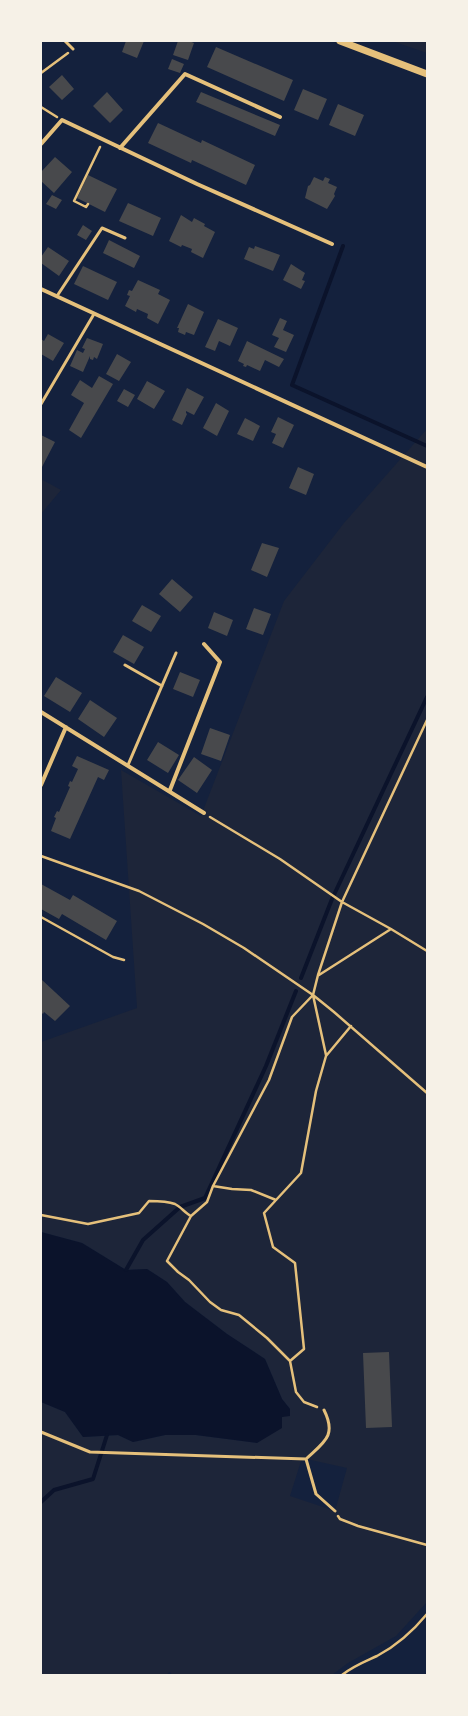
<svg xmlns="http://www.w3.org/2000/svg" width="468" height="1716" font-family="Inter,sans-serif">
	<rect width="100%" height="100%" fill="#14213d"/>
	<path fill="#1d2539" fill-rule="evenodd" d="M 392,41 L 427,41 L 427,53 Z
		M 427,429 L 427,1602 L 396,1636 L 348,1663 L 332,1675 L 172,1675 L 170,1672 L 166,1675 L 41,1675 L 41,1402 L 65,1412 L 83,1437 L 118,1435 L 133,1442 L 165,1435 L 196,1435 L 257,1443 L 290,1409 L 282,1399 L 265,1359 L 227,1334 L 185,1302 L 167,1282 L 147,1269 L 126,1270 L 82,1243 L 41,1232 L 41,1042 L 137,1008 L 121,770 L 201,816 L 284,601 L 344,523 ZM 302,1458 L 347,1468 L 335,1511 L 290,1496 Z
		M 41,479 L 61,490 L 41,514 Z"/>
	<path fill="#0b132b" d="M 41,1232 L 82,1243 L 126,1270 L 147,1269 L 167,1282 L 185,1302 L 227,1334 L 265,1359 L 282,1399 L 290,1409 L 290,1416 L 282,1417 L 282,1428 L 257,1443 L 196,1435 L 165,1435 L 133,1442 L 118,1435 L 83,1437 L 65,1412 L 41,1402 Z"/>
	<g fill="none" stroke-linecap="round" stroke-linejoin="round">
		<path stroke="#0b132b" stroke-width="4" d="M 343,246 L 292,385 L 427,446
			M 301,978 L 332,899 L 427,697
			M 126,1270 L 143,1240 L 180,1207 L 205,1198 L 266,1066 L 296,991
			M 41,1502 L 54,1490 L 93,1479 L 107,1435"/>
	</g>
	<path fill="#48494c" d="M 126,41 L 144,41 L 137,58 L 122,52 Z
		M 178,41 L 189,41 L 194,43 L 188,60 L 173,55 Z
		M 216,47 L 293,80 L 284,101 L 207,67 Z
		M 172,59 L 184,64 L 180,73 L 168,69 Z
		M 62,75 L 74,89 L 62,100 L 49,87 Z
		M 303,89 L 327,99 L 318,120 L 294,110 Z
		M 107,92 L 123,110 L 110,123 L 93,106 Z
		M 201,92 L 280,125 L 275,136 L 196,102 Z
		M 338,104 L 364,115 L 355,136 L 329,125 Z
		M 158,123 L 201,143 L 202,140 L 255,165 L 246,185 L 192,160 L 191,163 L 148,143 Z
		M 55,157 L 72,172 L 54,193 L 41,181 L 41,172 Z
		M 88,175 L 117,189 L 105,212 L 77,198 Z
		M 314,177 L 323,181 L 325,177 L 330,179 L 328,183 L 337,187 L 334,194 L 335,196 L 327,209 L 305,198 L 308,186 L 310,185 Z
		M 52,195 L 62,200 L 56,209 L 46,204 Z
		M 128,203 L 161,218 L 153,236 L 119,221 Z
		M 181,215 L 192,222 L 194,218 L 205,224 L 204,226 L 215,232 L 203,258 L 191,252 L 192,249 L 182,245 L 181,247 L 169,241 Z
		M 83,225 L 92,231 L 86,240 L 77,235 Z
		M 109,240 L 140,256 L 134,268 L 103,253 Z
		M 255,246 L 280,255 L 273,271 L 244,259 L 249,247 L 254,249 Z
		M 48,247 L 69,261 L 59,276 L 41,263 L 41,257 Z
		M 291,264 L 305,273 L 302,280 L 305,281 L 301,289 L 283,280 Z
		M 83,266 L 117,282 L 108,300 L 74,284 Z
		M 138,280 L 160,290 L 158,294 L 170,300 L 158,324 L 147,318 L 148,314 L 137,309 L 136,312 L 125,306 L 130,296 L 127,295 L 129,290 L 132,291 Z
		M 188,304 L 204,312 L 194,335 L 186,332 L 185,335 L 178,332 L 179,328 L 177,328 Z
		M 280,318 L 287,321 L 283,330 L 294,335 L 286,352 L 274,347 L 279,338 L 272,335 Z
		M 218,319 L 238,328 L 230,346 L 219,341 L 215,351 L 205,347 Z
		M 48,334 L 64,343 L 53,361 L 41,354 L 41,339 L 44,341 Z
		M 87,338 L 103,344 L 97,359 L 94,357 L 93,360 L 90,359 L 90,356 L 83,372 L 70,366 L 77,350 L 83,353 L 85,349 L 82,348 Z
		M 247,341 L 284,359 L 279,367 L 265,360 L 260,371 L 247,365 L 246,367 L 243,366 L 244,364 L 238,361 Z
		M 117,354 L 131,362 L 119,381 L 106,374 Z
		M 99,376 L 113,384 L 81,438 L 69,430 L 84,403 L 71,395 L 80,380 L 92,388 Z
		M 147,381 L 165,391 L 154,409 L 137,399 Z
		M 187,388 L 204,397 L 194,415 L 186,411 L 186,413 L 187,414 L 182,425 L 172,420 Z
		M 124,389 L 135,395 L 128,407 L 117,401 Z
		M 216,403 L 229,411 L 217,436 L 203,428 Z
		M 278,417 L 294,425 L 283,448 L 272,443 L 276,434 L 271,432 Z
		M 245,418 L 260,426 L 253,441 L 237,434 Z
		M 41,435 L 55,442 L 42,467 L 41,466 Z
		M 298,467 L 314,474 L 306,495 L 289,488 Z
		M 262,543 L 279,548 L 267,577 L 251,570 Z
		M 172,579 L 193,597 L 180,612 L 159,594 Z
		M 142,605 L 161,616 L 151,632 L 132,621 Z
		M 254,608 L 271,614 L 263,635 L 246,629 Z
		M 214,612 L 233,620 L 227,636 L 208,628 Z
		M 123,635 L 144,647 L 134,664 L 113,652 Z
		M 180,672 L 200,680 L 193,697 L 173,689 Z
		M 56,677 L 82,693 L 70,712 L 44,696 Z
		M 90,700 L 117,718 L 104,737 L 78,719 Z
		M 210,728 L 230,735 L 221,761 L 201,754 Z
		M 158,742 L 179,755 L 168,773 L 147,760 Z
		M 77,756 L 109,770 L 104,780 L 98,777 L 70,839 L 51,831 L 56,818 L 54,817 L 57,811 L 59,812 L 70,787 L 68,786 L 70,781 L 72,782 L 78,769 L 72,766 Z
		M 194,757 L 212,770 L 197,793 L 178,780 Z
		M 41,884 L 70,900 L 73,895 L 117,921 L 106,940 L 62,914 L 59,919 L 41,909 Z
		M 41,979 L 70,1006 L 55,1021 L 44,1012 L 43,1014 L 41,1012 Z
		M 389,1352 L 392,1427 L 366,1428 L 363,1353 Z"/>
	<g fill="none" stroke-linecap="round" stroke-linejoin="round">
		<path stroke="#e5c07b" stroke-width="2.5" d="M 41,73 L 68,53
			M 41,107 L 57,117
			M 88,204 L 86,207 L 74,201 L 100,147
			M 210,817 L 280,859 L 342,902 L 391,929 L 427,951
			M 41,856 L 139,891 L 203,924 L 244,948 L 313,995 L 334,1012 L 427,1093
			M 41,917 L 113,957 L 124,960
			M 319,975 L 391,929
			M 313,995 L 292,1017 L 269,1080 L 213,1186 L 207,1202 L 191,1216 L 167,1261 L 178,1272 L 189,1280 L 210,1302 L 221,1310 L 239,1315 L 267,1338 L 290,1361 L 296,1392 L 304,1402 L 317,1407
			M 326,1055 L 313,995 L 318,975 L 342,902 L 427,720
			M 213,1186 L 232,1189 L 251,1190 L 276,1200
			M 41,1215 L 88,1224 L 139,1213 L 149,1201 C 157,1201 167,1201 175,1204 C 181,1207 185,1213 191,1216
			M 290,1361 L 304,1349 L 295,1263 L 273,1247 L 264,1213 L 301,1173 L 316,1091 L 326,1056 L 351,1026
			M 338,1516 L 340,1519 L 358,1526 L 427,1545
			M 342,1675 C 353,1666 364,1662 377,1656 C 396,1646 413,1631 427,1614"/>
		<path stroke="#e5c07b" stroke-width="3" d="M 65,41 L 73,49
			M 57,296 L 102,228 L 125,238
			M 41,404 L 94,314
			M 125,665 L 162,686
			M 128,765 L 176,653
			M 41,1432 L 90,1452 L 306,1459 C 324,1442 337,1436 324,1410
			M 306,1459 L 316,1494 L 335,1511"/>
		<path stroke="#e5c07b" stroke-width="4" d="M 41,144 L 62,120 L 197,184 L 332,244
			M 120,148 L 185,74 L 280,117
			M 41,289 L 427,467
			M 41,712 L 204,813
			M 41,785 L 66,727
			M 170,790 L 220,662 L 204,644"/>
		<path stroke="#e5c07b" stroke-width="7" d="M 340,41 L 427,74"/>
	</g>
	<rect width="468" height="1716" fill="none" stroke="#f6f1e7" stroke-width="84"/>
</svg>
